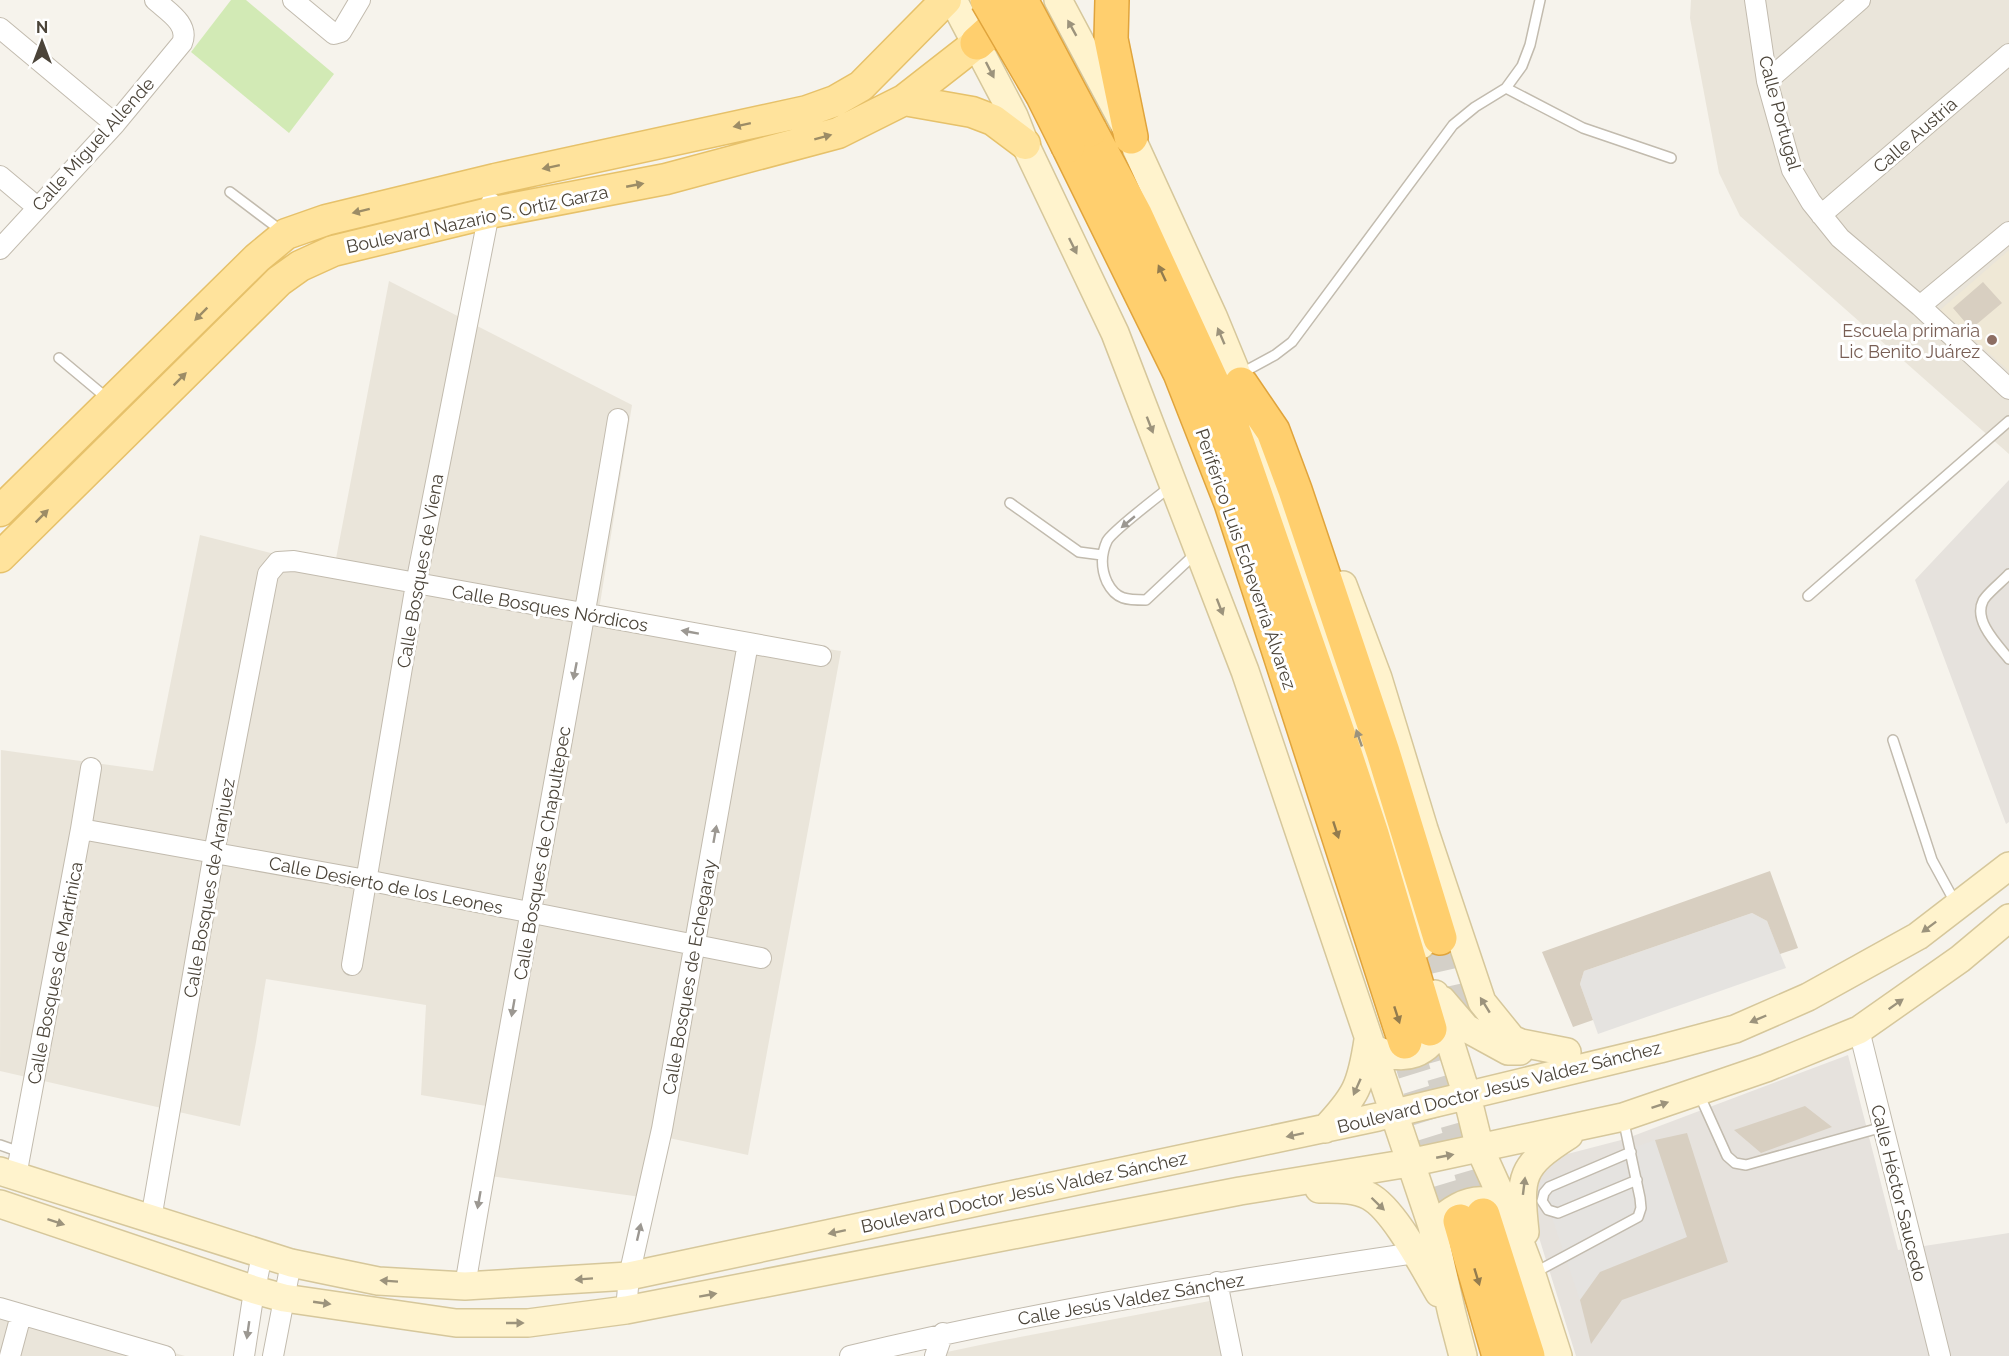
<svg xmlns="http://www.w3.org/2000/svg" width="2009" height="1356" font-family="Raleway,sans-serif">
	<rect width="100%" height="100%" fill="#f6f3ec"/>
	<path fill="#eae5da" d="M 1691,0 L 2009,0 L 2009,454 L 1740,216 L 1719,173 L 1690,18 Z
		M 389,281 L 632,405 L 598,616 L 841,651 L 748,1155 L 655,1135 L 641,1197 L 490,1176 L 504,1109 L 421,1095 L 426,1005 L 266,979 L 256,1042 L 240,1126 L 0,1071 L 1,750 L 153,771 L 200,535 L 334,569 Z
		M 1215,1300 L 1228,1356 L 928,1356 L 999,1341 Z
		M 0,1303 L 185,1356 L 0,1356 Z"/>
	<path fill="#e6e2dd" d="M 2009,480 L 2009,822 L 2006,824 L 1915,580 Z
		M 1848,1055 L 1898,1250 L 2009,1233 L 2009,1356 L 1576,1356 L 1517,1167 L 1625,1139 Z"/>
	<path fill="#efe8d6" d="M 2009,250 L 2009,371 L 1940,310 Z"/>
	<path fill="#d2eab5" d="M 231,0 L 246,0 L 334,74 L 289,133 L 191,52 Z"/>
	<path fill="#e5e3e0" d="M 1752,913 L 1767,921 L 1786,968 L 1598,1034 L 1580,984 L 1584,971 Z
		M 1655,1140 L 1687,1237 L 1600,1272 L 1580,1300 L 1540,1182 Z"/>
	<path fill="#d8cfc1" d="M 1983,282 L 2002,303 L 1971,329 L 1953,308 Z
		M 1770,871 L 1798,948 L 1780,954 L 1767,921 L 1752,913 L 1584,971 L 1580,984 L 1593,1020 L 1573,1027 L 1542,952 Z
		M 1805,1106 L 1832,1127 L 1761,1153 L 1734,1130 Z
		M 1687,1133 L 1728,1262 L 1622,1300 L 1591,1344 L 1580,1300 L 1600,1272 L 1687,1237 L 1655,1140 Z"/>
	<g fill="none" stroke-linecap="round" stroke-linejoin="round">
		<path stroke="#d4d0c8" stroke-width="33" stroke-dasharray="33 16" stroke-linecap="butt" d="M 1440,938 L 1462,1036
			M 1430,1029 L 1483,1215
			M 1405,1042 L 1460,1221"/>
		<g stroke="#c2bbae" stroke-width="12">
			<path id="lane" d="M 1506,88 L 1583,128 L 1671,158
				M 230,192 L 283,232
				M 59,358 L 108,399
				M 1240,374 L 1275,355 L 1292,342 L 1453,125 L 1475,107 L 1506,88 L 1522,66 L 1530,45 L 1540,0
				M 1171,486 C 1159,496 1112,531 1107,541 C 1101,554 1101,569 1107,582 C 1116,600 1127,600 1146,600 L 1195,554
				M 1010,503 L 1079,552 L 1102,555
				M 2009,574 C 2003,581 1986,594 1983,601 C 1973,621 1998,645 2009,659
				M 1808,596 L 2009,421
				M 1893,740 L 1932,860 L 1956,904
				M 1699,1094 L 1727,1156 L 1735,1163 L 1746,1165 L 1883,1127
				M 0,1145 L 20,1152
				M 1631,1152 L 1549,1187 L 1544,1193 L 1542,1201 L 1548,1210 L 1558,1213 L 1637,1180
				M 1534,1273 L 1638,1217 L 1641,1208 L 1640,1198 L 1623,1118"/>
		</g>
		<g stroke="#c2bbae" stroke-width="22">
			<path id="street" d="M 293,0 L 334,34 L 341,32 L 360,0
				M 1755,0 L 1767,81 L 1792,170 L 1811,202 L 1840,238 L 1920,306 L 2009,389
				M 0,28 L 115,124
				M 1767,81 L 1860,0
				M 0,176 L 37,207
				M 1821,215 L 2009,54
				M 0,249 L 115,124 L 182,43 C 190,24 167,11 155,0
				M 1920,306 L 2009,232
				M 81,829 L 366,880 L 761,958
				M 352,965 L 416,584 L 491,203
				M 1859,1030 L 1940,1356
				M 16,1176 L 81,829 L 91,768
				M 151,1219 L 214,853 L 268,574 L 278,562 L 294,561 L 821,656
				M 1217,1282 L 1232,1356
				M 465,1286 C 513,997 570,709 618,419
				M 0,1308 L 165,1356
				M 626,1310 L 629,1276 L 662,1129 L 748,643
				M 10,1356 L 21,1315
				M 244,1356 L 252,1304 L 262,1255
				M 273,1356 L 291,1263
				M 850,1356 C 1036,1311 1225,1281 1415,1253
				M 935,1356 L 943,1333"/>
		</g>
		<g stroke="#d6c79b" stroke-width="30">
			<path id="secondary" d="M 953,0 L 1014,116 L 1025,144 L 1115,333 L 1245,671 L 1432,1226 L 1452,1314 L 1463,1356
				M 1058,0 L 1131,137 L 1213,316 L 1241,384 L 1316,614 L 1376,786 L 1421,945
				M 1343,585 L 1378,678 L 1424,829 L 1482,1002 L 1512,1039 L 1521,1043 L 1567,1052
				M 1435,994 L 1467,1096 L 1480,1149 L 1508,1211 L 1529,1266 L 1558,1356
				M 1442,1000 L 1466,1028 L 1508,1051 L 1520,1051
				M 1372,1048 C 1405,1064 1429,1055 1444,1022
				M 1325,1129 C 1356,1096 1361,1086 1368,1040
				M 0,1171 L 291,1263 L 378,1281 L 465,1286 L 629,1276 L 1378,1117 L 1660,1049 L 1735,1029 L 1808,997 L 1918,936 L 2009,866
				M 1319,1189 C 1335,1189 1355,1188 1369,1196 C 1394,1209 1424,1268 1439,1293
				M 0,1204 L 255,1290 L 284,1298 L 456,1323 L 528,1323 L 626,1310 L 1240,1191 L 1409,1163 L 1623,1117 L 1766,1068 L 1859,1030 L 1960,959 L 2009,918
				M 1432,1226 C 1447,1213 1468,1196 1489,1202 C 1495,1204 1501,1208 1507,1210
				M 1525,1232 C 1519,1176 1520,1166 1569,1135"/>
		</g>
		<g stroke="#e6c16a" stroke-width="33">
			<path id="primary" d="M 904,100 L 972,112 L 993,120 L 1025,144
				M 0,511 L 257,258 L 286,234 L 326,220 L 495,179 L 807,111 L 835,101 L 861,86 L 946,0
				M 0,557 L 279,281 L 300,266 L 333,251 L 489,213 L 666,179 L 838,133 L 904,100 L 977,43"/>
		</g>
		<g stroke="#e0a43c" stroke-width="36">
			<path id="highway" d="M 1112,0 L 1111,39 L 1131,137
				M 977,43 L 1020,4
				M 1090,130 L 1135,214 L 1230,421 L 1345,753 L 1372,834 L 1430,1029
				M 1068,146 L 1180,373 L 1231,503 L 1405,1042
				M 1241,384 L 1273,431 L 1295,490 L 1383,752 L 1440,938
				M 1483,1215 L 1528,1356
				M 1460,1221 L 1499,1356"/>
		</g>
		<use href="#lane" stroke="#fff" stroke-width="9"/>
		<use href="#street" stroke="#fff" stroke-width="20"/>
		<use href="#secondary" stroke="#fff3cd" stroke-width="27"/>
		<use href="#primary" stroke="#ffe39c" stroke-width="30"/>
		<use href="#highway" stroke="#ffcf6e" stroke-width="33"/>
		<g stroke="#e0a43c" stroke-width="36" stroke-linecap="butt">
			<path id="highway-bridge" d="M 987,0 L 1043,96 L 1068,146
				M 1021,0 L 1090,130"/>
		</g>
		<use href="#highway-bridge" stroke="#ffcf6e" stroke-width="33"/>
	</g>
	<defs><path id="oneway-solid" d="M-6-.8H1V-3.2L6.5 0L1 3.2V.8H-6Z" transform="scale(1.5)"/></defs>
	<g fill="#9c937c">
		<use href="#oneway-solid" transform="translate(1072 28) rotate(-119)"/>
		<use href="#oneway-solid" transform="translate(990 70) rotate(63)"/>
		<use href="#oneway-solid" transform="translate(1073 246) rotate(64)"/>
		<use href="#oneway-solid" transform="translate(1221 336) rotate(-113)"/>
		<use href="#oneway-solid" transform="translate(1150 425) rotate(69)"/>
		<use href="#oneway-solid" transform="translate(1220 607) rotate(69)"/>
		<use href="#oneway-solid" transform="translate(1359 738) rotate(-109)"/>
		<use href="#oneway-solid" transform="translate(1929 927) rotate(143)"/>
		<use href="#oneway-solid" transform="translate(1896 1004) rotate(-35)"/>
		<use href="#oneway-solid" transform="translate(1485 1005) rotate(-122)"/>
		<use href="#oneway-solid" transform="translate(1758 1019) rotate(157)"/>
		<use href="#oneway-solid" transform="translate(1357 1087) rotate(114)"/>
		<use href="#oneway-solid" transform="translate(1660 1105) rotate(-19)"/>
		<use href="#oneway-solid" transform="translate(1295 1135) rotate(168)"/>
		<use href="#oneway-solid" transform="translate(1445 1156) rotate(-11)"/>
		<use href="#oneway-solid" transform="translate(1524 1186) rotate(-83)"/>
		<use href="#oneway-solid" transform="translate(1378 1204) rotate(44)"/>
		<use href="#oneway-solid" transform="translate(56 1222) rotate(18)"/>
		<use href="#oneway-solid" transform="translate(837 1232) rotate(168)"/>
		<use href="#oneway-solid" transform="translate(584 1279) rotate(176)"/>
		<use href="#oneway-solid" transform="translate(389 1281) rotate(-176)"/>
		<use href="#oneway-solid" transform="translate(708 1295) rotate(-10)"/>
		<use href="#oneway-solid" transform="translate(322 1303) rotate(8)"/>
		<use href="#oneway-solid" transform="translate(515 1323)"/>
	</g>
	<g fill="#9c8c66">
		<use href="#oneway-solid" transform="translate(742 125) rotate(168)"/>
		<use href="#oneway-solid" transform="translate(823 137) rotate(-15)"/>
		<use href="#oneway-solid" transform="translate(551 167) rotate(168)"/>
		<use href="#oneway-solid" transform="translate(635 185) rotate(-11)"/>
		<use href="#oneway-solid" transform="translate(361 211) rotate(166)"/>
		<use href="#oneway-solid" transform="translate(201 314) rotate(135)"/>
		<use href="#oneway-solid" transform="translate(180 379) rotate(-45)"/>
		<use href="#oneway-solid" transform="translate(42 516) rotate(-45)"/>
	</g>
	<g fill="#937c4e">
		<use href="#oneway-solid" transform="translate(1162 273) rotate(-115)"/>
		<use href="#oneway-solid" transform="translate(1336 830) rotate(72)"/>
		<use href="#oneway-solid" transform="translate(1397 1015) rotate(72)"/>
		<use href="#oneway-solid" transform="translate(1477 1277) rotate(73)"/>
	</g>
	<g fill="#9c9892">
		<use href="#oneway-solid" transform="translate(1128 522) rotate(140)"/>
		<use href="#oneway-solid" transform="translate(690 632) rotate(-170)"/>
		<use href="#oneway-solid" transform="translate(575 671) rotate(101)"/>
		<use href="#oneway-solid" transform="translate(715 834) rotate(-80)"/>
		<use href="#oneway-solid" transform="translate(513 1008) rotate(100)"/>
		<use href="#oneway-solid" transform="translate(479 1200) rotate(100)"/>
		<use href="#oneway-solid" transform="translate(639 1232) rotate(-77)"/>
		<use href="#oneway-solid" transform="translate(248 1330) rotate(98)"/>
	</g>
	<circle fill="#8d6e63" stroke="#fff" stroke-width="2" cx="1992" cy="340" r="6"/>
	<g text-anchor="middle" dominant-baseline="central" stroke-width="6" stroke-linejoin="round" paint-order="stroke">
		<g font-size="18" fill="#4b4439" stroke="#fff">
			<text transform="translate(1780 113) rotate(75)">Calle Portugal</text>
			<text transform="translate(1915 135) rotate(-41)">Calle Austria</text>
			<text transform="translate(93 144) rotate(-48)">Calle Miguel Allende</text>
			<text transform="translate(477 219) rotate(-12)">Boulevard Nazario S. Ortiz Garza</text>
			<text transform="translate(1246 559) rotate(71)">Periférico Luis Echeverría Álvarez</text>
			<text transform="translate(420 571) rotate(-80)">Calle Bosques de Viena</text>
			<text transform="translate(550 608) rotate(10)">Calle Bosques Nórdicos</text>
			<text transform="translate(542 853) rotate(-80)">Calle Bosques de Chapultepec</text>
			<text transform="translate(386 885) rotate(11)">Calle Desierto de los Leones</text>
			<text transform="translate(209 888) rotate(-80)">Calle Bosques de Aranjuez</text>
			<text transform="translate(55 973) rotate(-79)">Calle Bosques de Martinica</text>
			<text transform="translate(689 977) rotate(-80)">Calle Bosques de Echegaray</text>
			<text transform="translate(1499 1087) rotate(-14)">Boulevard Doctor Jesús Valdez Sánchez</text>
			<text transform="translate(1024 1192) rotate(-12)">Boulevard Doctor Jesús Valdez Sánchez</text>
			<text transform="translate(1899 1193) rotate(76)">Calle Héctor Saucedo</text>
			<text transform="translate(1131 1299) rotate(-10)">Calle Jesús Valdez Sánchez</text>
		</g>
		<g font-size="18" fill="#785e54" stroke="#fff" text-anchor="end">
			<text x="1980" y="330">Escuela primaria<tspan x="1980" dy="21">Lic Benito Juárez</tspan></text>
		</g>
	</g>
	<g transform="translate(42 42)" stroke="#ffffff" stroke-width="4.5" paint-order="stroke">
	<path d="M0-4.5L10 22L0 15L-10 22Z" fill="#4b4439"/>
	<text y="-9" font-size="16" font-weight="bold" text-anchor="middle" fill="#4b4439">N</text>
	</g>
</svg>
